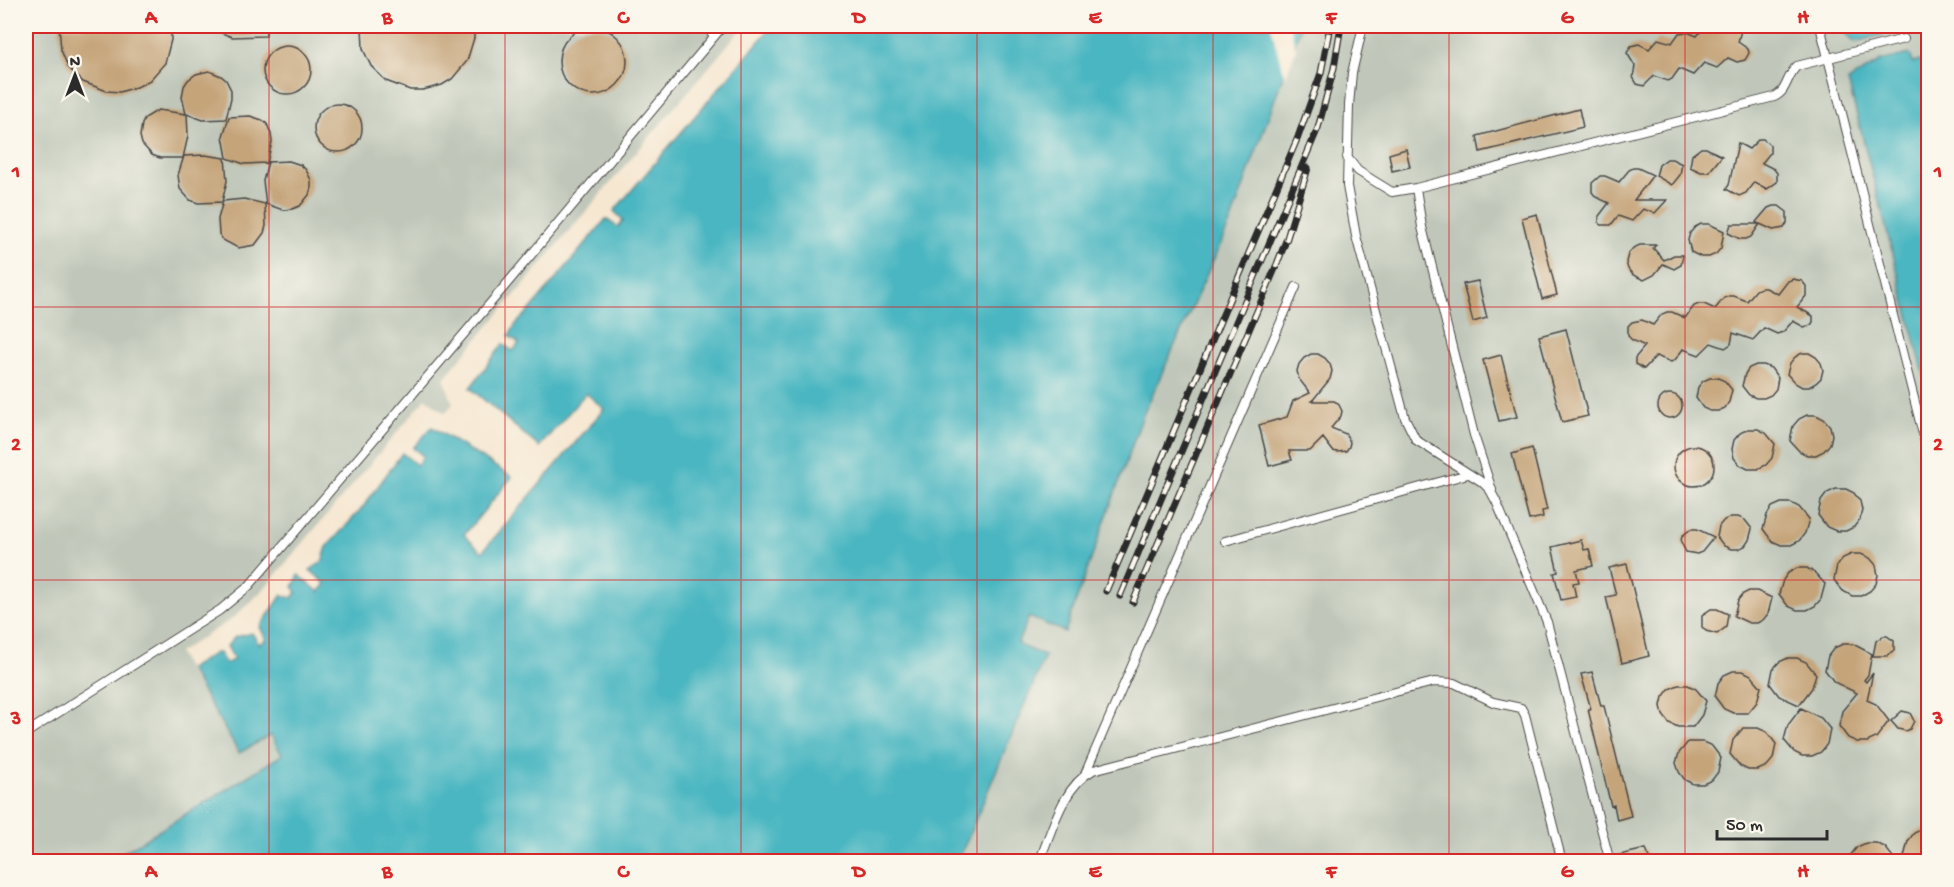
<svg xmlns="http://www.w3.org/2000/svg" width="1954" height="887" font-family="'Gochi Hand',sans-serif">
	<rect width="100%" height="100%" fill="#fbf7ec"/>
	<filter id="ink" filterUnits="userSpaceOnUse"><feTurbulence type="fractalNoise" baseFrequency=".0167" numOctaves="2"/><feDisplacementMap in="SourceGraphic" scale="12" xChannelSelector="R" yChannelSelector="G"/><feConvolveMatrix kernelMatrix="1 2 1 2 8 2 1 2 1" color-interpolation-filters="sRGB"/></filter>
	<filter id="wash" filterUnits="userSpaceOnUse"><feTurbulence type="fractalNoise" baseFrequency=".008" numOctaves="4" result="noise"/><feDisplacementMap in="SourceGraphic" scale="24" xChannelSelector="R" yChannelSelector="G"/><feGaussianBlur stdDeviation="1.35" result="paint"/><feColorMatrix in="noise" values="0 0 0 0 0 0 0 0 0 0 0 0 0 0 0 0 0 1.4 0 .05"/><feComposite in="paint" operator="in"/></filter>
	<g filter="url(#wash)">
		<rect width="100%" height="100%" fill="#f6e7d1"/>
		<path fill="#c0c7ba" d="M 26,26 L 744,26 L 444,378 L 453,404 L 445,413 L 426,398 L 263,590 L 232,619 L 178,653 L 238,753 L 271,735 L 282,755 L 108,861 L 26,861 Z
			M 1301,26 L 1835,26 L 1836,27 L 1904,29 L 1903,26 L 1926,26 L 1928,35 L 1928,59 L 1913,63 L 1910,54 L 1881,61 L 1848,81 L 1928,390 L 1928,861 L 958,862 L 1045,656 L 1021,646 L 1018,642 L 1029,617 L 1065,632 L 1143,415 L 1231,221 Z"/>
		<path fill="#48b6c1" stroke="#3a7076" stroke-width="1.5" d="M 772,26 L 1301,26 L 1231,221 L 1143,415 L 1065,632 L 1029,617 L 1018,642 L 1021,646 L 1045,656 L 958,861 L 108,862 L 282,755 L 271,735 L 239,753 L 189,669 L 215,653 L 219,653 L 226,664 L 234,659 L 227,646 L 235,637 L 252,633 L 259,644 L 266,640 L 260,627 L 282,595 L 292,598 L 297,592 L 293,587 L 299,575 L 319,592 L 326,584 L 310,570 L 322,562 L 327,547 L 363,507 L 402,453 L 417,465 L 423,456 L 413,448 L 432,427 L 512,477 L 464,535 L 482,552 L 604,409 L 586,393 L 539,447 L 470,388 L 503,344 L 513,351 L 519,343 L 509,336 L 516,324 L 530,310 L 606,219 L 618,227 L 623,220 L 614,211 Z
			M 1835,26 L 1903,26 L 1904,29 L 1856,42 Z
			M 1910,54 L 1913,63 L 1928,59 L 1928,390 L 1848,81 L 1881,61 Z"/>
		<path fill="#f6e7d1" d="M 1271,26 L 1290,26 L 1296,49 L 1285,79 Z"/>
		<g id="blocks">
			<path fill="#c5a47a" d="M 59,26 L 171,26 L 171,40 L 165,63 L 150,80 L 139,86 L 120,92 L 107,91 L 83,82 L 68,67 L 61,50 Z
				M 206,26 L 266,26 L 266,36 L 232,37 L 206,27 Z
				M 362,26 L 474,26 L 474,38 L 467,61 L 452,79 L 442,85 L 423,90 L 410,90 L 386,81 L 371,66 L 363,49 Z
				M 1707,26 L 1720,30 L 1723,26 L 1742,26 L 1738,42 L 1748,49 L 1749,53 L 1745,60 L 1737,62 L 1728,58 L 1717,68 L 1704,63 L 1693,75 L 1679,69 L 1672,79 L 1668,81 L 1654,76 L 1644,86 L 1637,84 L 1633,77 L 1635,66 L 1627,53 L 1631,46 L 1639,44 L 1649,49 L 1658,39 L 1672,43 L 1679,33 L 1687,32 L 1697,36 L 1703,28 Z
				M559 61a34 34 0 1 1 68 0a34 34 0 1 1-68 0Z
				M263 70a24 24 0 1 1 48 0a24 24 0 1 1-48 0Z
				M 209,71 L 221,76 L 226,80 L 231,90 L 231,98 L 226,119 L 203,120 L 187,114 L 188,136 L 183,158 L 160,158 L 152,155 L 142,144 L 140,136 L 142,124 L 145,118 L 158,110 L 186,114 L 182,97 L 184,86 L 188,80 L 196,74 Z
				M314 128a24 24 0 1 1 48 0a24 24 0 1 1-48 0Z
				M 1579,109 L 1583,127 L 1480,152 L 1477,136 Z
				M 250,116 L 262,120 L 267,124 L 271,134 L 272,142 L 267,163 L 244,164 L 227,158 L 223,136 L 229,117 Z
				M 1759,139 L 1763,139 L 1770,145 L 1770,153 L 1762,163 L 1774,169 L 1777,173 L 1777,182 L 1767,189 L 1754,182 L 1746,193 L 1739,196 L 1726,189 L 1729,185 L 1738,143 L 1749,149 Z
				M 1701,148 L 1706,148 L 1722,156 L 1709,172 L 1701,172 L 1690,167 L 1692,155 Z
				M 1406,149 L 1410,167 L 1392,171 L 1389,154 Z
				M 205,155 L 225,158 L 227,181 L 222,202 L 198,203 L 190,200 L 180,189 L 178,175 L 184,156 Z
				M 1667,159 L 1672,159 L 1682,164 L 1680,175 L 1672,185 L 1656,176 L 1659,165 Z
				M 289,161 L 301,165 L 306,170 L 311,180 L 311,188 L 309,195 L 300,206 L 292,209 L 283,210 L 266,204 L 263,181 L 268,162 Z
				M 1633,168 L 1638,168 L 1653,175 L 1634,200 L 1667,200 L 1655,213 L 1643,209 L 1632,221 L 1618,216 L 1611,225 L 1601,225 L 1599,222 L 1599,216 L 1609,203 L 1596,197 L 1592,192 L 1592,183 L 1600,176 L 1605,176 L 1619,182 L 1629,170 Z
				M 244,199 L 265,204 L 266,226 L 264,233 L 255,245 L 238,248 L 223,240 L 219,234 L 218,219 L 223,201 Z
				M 1773,206 L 1779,206 L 1787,212 L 1787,223 L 1784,228 L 1773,230 L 1760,224 L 1751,237 L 1746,239 L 1740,239 L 1728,233 L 1731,224 L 1759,224 L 1756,222 L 1768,208 Z
				M 1537,214 L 1557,295 L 1542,299 L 1522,218 Z
				M 1701,224 L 1709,224 L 1724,231 L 1721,248 L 1716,254 L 1709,257 L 1701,257 L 1691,252 L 1688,240 L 1690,233 L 1695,227 Z
				M 1640,245 L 1656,245 L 1653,248 L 1664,260 L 1674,255 L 1683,255 L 1681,265 L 1674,269 L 1663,264 L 1654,275 L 1644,280 L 1633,275 L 1628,269 L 1626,262 L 1628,254 L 1633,248 Z
				M 1793,279 L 1802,281 L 1806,286 L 1806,296 L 1797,307 L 1813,316 L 1813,322 L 1811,325 L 1804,327 L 1793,321 L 1783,332 L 1777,334 L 1764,328 L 1753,340 L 1733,333 L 1731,344 L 1725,348 L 1711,343 L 1699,355 L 1683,349 L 1675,360 L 1671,362 L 1656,356 L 1644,369 L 1635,364 L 1635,358 L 1645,346 L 1632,340 L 1628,336 L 1628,326 L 1632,322 L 1642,320 L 1653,325 L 1662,314 L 1667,312 L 1672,312 L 1685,318 L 1694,306 L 1699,304 L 1704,304 L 1715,309 L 1724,298 L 1729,296 L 1734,296 L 1747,301 L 1756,290 L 1761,288 L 1766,288 L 1778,294 L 1788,281 Z
				M 1478,281 L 1487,318 L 1473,322 L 1463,284 Z
				M 1566,329 L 1588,416 L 1562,422 L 1539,336 Z
				M 1802,353 L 1809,353 L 1816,357 L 1821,363 L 1823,370 L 1821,378 L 1816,383 L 1809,387 L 1802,387 L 1795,383 L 1787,374 L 1790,363 L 1795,357 Z
				M 1311,354 L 1318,354 L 1325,358 L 1330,364 L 1332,371 L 1330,379 L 1312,401 L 1334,401 L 1338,403 L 1342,411 L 1341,416 L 1331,428 L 1346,434 L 1350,442 L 1349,447 L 1346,451 L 1337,452 L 1333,451 L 1323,438 L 1310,451 L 1289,451 L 1292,460 L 1269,466 L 1259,425 L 1287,417 L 1293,401 L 1310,393 L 1299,379 L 1297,371 L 1299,364 L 1304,358 Z
				M 1501,355 L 1517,417 L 1499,421 L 1483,360 Z
				M 1756,365 L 1764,365 L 1771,368 L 1778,378 L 1776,389 L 1771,395 L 1764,398 L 1756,398 L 1749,395 L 1742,386 L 1745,374 L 1749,368 Z
				M 1710,378 L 1718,378 L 1725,381 L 1732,390 L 1729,402 L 1725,408 L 1718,411 L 1710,411 L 1703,408 L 1696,398 L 1698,387 L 1703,381 Z
				M1658 406a12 12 0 1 1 24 0a12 12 0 1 1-24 0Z
				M 1807,415 L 1816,415 L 1824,419 L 1830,426 L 1832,435 L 1830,444 L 1824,451 L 1816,455 L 1807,455 L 1799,451 L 1790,441 L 1793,426 L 1799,419 Z
				M 1748,429 L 1758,429 L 1766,433 L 1775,444 L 1772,458 L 1766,465 L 1758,469 L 1748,469 L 1740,465 L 1734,458 L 1732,449 L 1734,440 L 1740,433 Z
				M1674 466a20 20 0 1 1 40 0a20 20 0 1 1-40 0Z
				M 1532,448 L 1547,510 L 1542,511 L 1543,517 L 1529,520 L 1512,454 Z
				M 1836,489 L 1846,489 L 1854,493 L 1860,501 L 1862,510 L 1860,519 L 1854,527 L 1846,531 L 1836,531 L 1827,527 L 1818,515 L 1821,501 L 1827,493 Z
				M 1781,503 L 1791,503 L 1799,507 L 1809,519 L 1805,533 L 1799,541 L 1791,545 L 1781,545 L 1772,541 L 1763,529 L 1767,515 L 1772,507 Z
				M 1731,517 L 1738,517 L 1745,520 L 1752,529 L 1749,540 L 1745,546 L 1738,549 L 1731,549 L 1724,546 L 1717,537 L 1719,526 L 1724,520 Z
				M 1691,529 L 1697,529 L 1714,537 L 1702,552 L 1697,554 L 1686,552 L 1681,542 L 1682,536 Z
				M 1581,540 L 1584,550 L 1589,549 L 1593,566 L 1576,570 L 1579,582 L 1573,583 L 1576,597 L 1561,600 L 1554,573 L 1558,572 L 1552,547 Z
				M 1852,554 L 1861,554 L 1870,558 L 1876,565 L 1878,575 L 1876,584 L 1870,591 L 1861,596 L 1852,596 L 1843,591 L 1834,580 L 1837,565 L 1843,558 Z
				M 1627,564 L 1649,656 L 1622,663 L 1606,597 L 1616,595 L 1609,568 Z
				M 1797,568 L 1807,568 L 1815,573 L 1825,584 L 1821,599 L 1815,606 L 1807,610 L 1797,610 L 1788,606 L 1779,594 L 1783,580 L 1788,573 Z
				M 1749,591 L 1757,591 L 1772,598 L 1768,614 L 1763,620 L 1757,623 L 1749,623 L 1734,616 L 1738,600 L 1743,594 Z
				M 1711,609 L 1717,609 L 1728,614 L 1726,627 L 1717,634 L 1706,631 L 1702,627 L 1702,615 Z
				M 1883,636 L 1887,636 L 1894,641 L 1894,650 L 1887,656 L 1873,656 L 1876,641 Z
				M 1843,644 L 1853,644 L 1872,654 L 1868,675 L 1864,680 L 1866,682 L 1873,673 L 1867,700 L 1876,704 L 1889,721 L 1876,738 L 1867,742 L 1857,742 L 1848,738 L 1839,726 L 1842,711 L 1857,693 L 1834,682 L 1825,670 L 1828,656 L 1834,648 Z
				M 1788,658 L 1797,658 L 1806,662 L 1816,674 L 1812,688 L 1799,705 L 1779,696 L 1770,684 L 1773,669 L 1779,662 Z
				M 1733,671 L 1743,671 L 1751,675 L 1761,687 L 1757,702 L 1748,713 L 1733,713 L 1724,709 L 1715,697 L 1718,683 L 1724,675 Z
				M 1592,672 L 1601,706 L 1604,706 L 1631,816 L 1617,820 L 1614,805 L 1611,806 L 1588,709 L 1591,709 L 1581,674 Z
				M 1678,685 L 1688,685 L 1696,689 L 1706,701 L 1702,715 L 1693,727 L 1678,727 L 1669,723 L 1663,715 L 1661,706 L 1663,697 L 1669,689 Z
				M 1801,708 L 1821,718 L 1830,729 L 1827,744 L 1821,752 L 1812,756 L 1802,756 L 1794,752 L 1784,740 L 1788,725 Z
				M 1902,711 L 1910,713 L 1914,721 L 1910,729 L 1906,731 L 1898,729 L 1891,721 Z
				M 1743,728 L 1758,728 L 1767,732 L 1776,744 L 1773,759 L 1767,766 L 1758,770 L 1748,770 L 1740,766 L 1730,754 L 1733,740 Z
				M 1688,742 L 1703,742 L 1712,746 L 1721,758 L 1718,772 L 1712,780 L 1703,784 L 1693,784 L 1685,780 L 1679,772 L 1676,763 L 1679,753 Z
				M 1929,826 L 1929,861 L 1903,861 L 1908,841 L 1914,833 Z
				M 1866,843 L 1876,843 L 1885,847 L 1896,861 L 1846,861 L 1857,847 Z
				M 1646,849 L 1650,861 L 1616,861 L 1615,856 Z"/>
		</g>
	</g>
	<g filter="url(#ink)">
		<use href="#blocks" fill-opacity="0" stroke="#494744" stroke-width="1.5"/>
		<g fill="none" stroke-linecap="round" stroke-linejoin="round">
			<g stroke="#494744" stroke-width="10">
				<path id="lane" d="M 705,26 L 714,36
					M 1363,26 L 1352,73 L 1349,105 L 1347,186 L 1356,236 L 1405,418 L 1416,440 L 1482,482 L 1490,490 L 1496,501 L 1547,622 L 1610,862
					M 1820,26 L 1928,454
					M 1347,157 L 1358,171 L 1392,192 L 1416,188
					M 1492,490 L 1474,435 L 1422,227 L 1416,188 L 1774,97 C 1788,91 1786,76 1797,66 L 1904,39
					M 1225,541 L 1468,474
					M 26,733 L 220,610 L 249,586 L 510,280 L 723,26
					M 1085,774 L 1296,287
					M 1039,862 C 1052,831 1062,787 1093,770 L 1434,682 L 1454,683 L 1493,702 L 1521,708 L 1525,715 L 1562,862"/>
			</g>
			<use href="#lane" stroke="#fff" stroke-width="8"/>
			<g stroke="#2b2b2b" stroke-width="7">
				<path id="rail" d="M 1106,591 L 1298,137 L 1321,73 L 1330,26
					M 1120,596 L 1318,128 L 1334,68 L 1341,26
					M 1133,602 L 1277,264 L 1287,238 L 1308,168"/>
			</g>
			<use href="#rail" stroke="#fbf7ec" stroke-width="4.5" stroke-dasharray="14" stroke-linecap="butt"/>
		</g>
	</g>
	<path fill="none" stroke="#d62828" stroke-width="1.5" stroke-opacity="0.55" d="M 269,26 L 269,862M 505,26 L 505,862M 741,26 L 741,862M 977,26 L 977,862M 1213,26 L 1213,862M 1449,26 L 1449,862M 1685,26 L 1685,862M 26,307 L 1928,307M 26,580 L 1928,580"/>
	<rect width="1954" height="887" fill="none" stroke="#fbf7ec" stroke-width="66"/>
	<g transform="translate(75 75)" stroke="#fbf7ec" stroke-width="4.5" paint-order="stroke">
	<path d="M0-4.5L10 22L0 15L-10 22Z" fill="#2b2b2b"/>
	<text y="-9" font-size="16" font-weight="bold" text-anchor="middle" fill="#2b2b2b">N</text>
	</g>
	<path d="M1717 830v9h110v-9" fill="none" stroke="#2b2b2b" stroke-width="3"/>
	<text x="1726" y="830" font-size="18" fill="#2b2b2b" stroke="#fbf7ec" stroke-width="4.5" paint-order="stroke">50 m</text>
	<rect x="33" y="33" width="1888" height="821" fill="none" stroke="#d62828" stroke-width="2"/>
	<g font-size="20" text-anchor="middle" font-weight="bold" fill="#d62828">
		<text x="151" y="23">A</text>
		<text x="387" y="23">B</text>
		<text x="623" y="23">C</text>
		<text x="859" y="23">D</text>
		<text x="1095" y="23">E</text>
		<text x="1331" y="23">F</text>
		<text x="1567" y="23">G</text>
		<text x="1803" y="23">H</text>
		<text x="16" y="177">1</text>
		<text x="1938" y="177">1</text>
		<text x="16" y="450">2</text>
		<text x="1938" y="450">2</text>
		<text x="16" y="724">3</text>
		<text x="1938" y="724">3</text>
		<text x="151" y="877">A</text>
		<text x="387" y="877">B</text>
		<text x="623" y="877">C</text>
		<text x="859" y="877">D</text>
		<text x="1095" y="877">E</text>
		<text x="1331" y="877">F</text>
		<text x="1567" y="877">G</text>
		<text x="1803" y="877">H</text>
	</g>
</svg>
